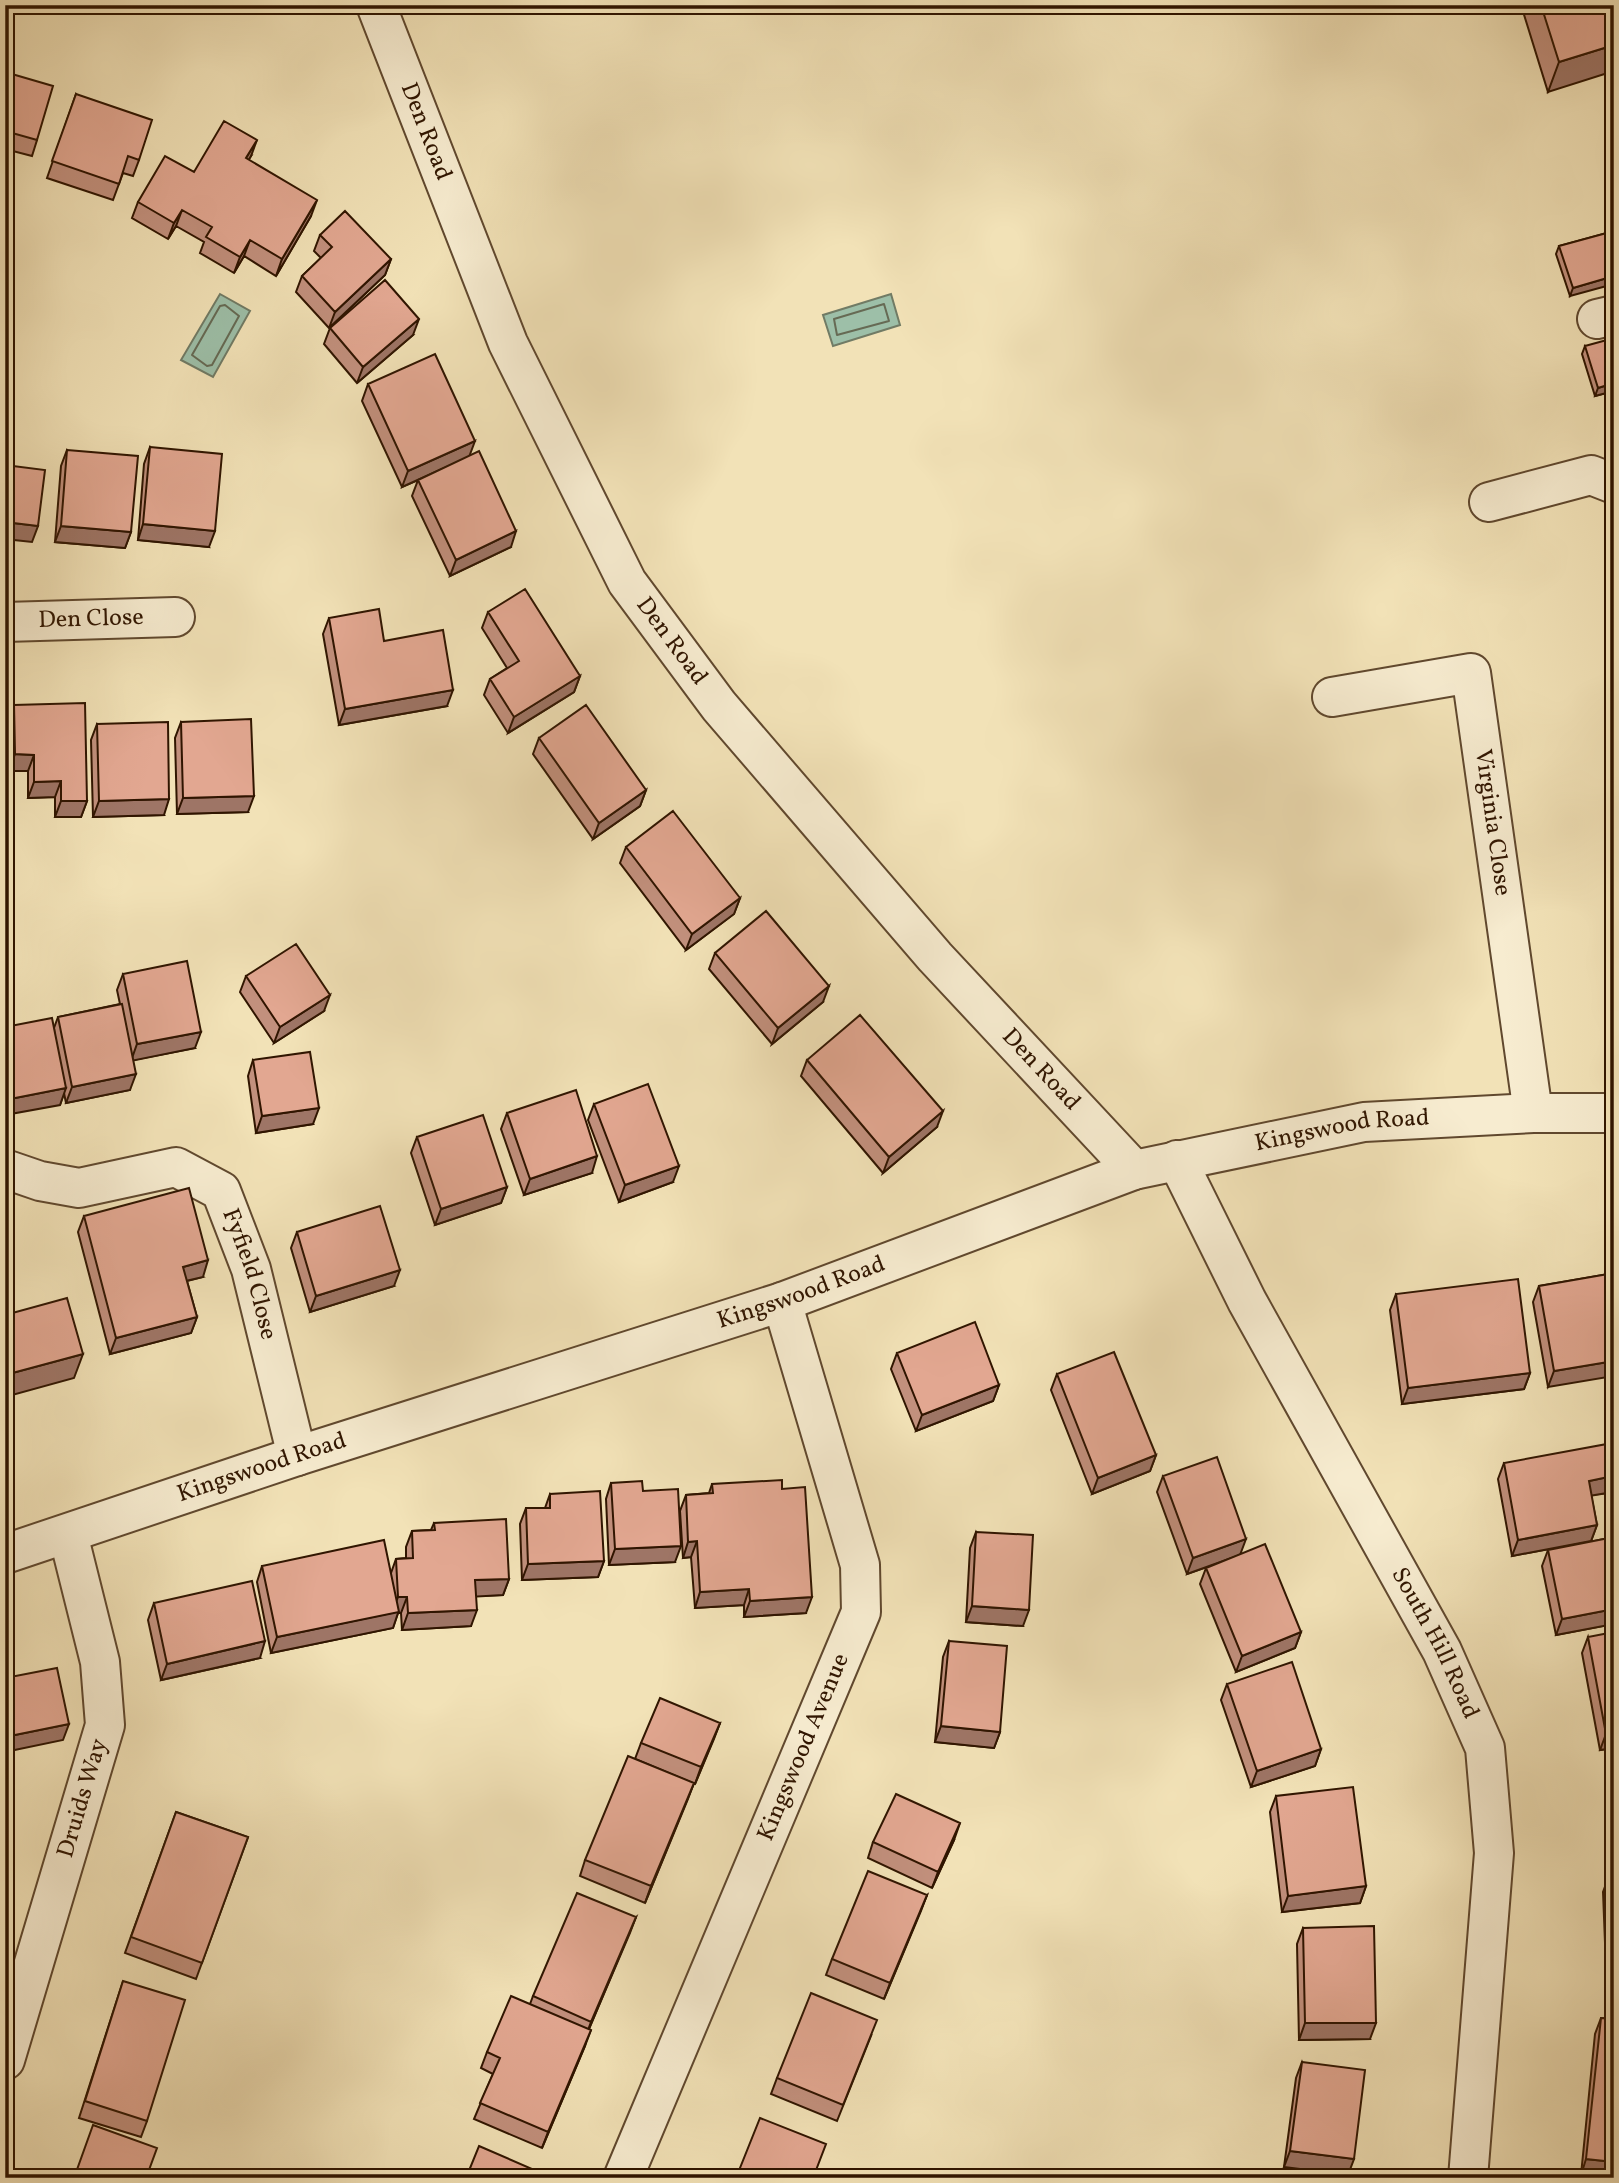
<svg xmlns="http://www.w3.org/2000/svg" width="1619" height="2183" font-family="Vollkorn,serif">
	<rect width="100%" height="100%" fill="#f2e2b7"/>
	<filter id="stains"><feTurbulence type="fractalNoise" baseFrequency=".00286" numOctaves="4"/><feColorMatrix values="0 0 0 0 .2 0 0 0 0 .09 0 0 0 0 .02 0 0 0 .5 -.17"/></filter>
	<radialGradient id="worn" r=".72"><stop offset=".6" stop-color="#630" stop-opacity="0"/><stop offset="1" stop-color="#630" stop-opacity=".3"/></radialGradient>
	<path fill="#9dbfa8" stroke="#717b65" stroke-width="2" d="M 220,294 L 250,311 L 213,377 L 181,360 Z
		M 891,294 L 900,325 L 833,346 L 823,315 Z"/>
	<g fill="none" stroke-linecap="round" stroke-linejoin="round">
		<path stroke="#666a54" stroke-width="2" d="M 884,304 L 889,321 L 837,335 L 834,319 Z
			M 225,305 L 239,316 L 212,365 L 207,366 L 192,355 L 220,306 Z"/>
		<g stroke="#60482e" stroke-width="42">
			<g id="minor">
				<path id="s1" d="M 376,5 L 508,343 L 627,582 L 719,706 L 935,957 L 1134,1170"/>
				<path d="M 1597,319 L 1614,315"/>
				<path d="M 1489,502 L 1591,475 L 1614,484"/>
				<path id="s2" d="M 5,622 L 175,617"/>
				<path id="s3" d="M 1332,697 L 1471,673 L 1533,1113"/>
				<path id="s4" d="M 1177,1160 L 1247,1301 L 1442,1651 L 1485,1748 L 1494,1853 L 1468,2178"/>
				<path id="s5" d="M 5,1169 L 40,1181 L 79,1188 L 176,1167 L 221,1191 L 251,1269 L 297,1456"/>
				<path id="s6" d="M 5,1554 L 297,1456 L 782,1302 L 1134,1170 L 1364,1122 L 1533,1113 L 1614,1113"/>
				<path id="s7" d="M 5,2060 L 105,1725 L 100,1662 L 68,1534"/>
				<path id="s8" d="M 623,2178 L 861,1612 L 860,1565 L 782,1302"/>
			</g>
		</g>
		<use href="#minor" stroke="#f7ecd0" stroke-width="38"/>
	</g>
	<path fill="#c2907d" stroke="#301500" stroke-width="2" d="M 1521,5 L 1614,5 L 1548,92 Z
		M 5,72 L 37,140 L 32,156 L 5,149 Z
		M 76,94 L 139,160 L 133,176 L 123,173 L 113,200 L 47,178 Z
		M 251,156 L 248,160 L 311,216 L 276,276 L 244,256 L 234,273 L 200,253 L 204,242 L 176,226 L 168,239 L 132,218 L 138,202 L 194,172 Z
		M 1614,231 L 1570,296 L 1556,254 L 1559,246 Z
		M 320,235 L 391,259 L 385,275 L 329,328 L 296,292 L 302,276 L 321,258 L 314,251 Z
		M 330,328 L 413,335 L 357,383 L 324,344 Z
		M 1585,346 L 1614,391 L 1595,396 L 1582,354 Z
		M 368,384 L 470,455 L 511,547 L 450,576 L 412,496 L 418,480 L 402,487 L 362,401 Z
		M 150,447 L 209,547 L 138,540 L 144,464 Z
		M 67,450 L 131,532 L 125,548 L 55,542 L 61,466 Z
		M 488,612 L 580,676 L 574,692 L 508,733 L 484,695 L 490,679 L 507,668 L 482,628 Z
		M 329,618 L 384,641 L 447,706 L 339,725 L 323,634 Z
		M 14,705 L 87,801 L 81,817 L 55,817 L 55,797 L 28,798 L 28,771 L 9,771 L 8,721 Z
		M 181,722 L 248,812 L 177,814 L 175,738 Z
		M 97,724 L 164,815 L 93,817 L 91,740 Z
		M 539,738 L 646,790 L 640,806 L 593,839 L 533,754 Z
		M 626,847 L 740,898 L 734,914 L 686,950 L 620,863 Z
		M 715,953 L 823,1002 L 772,1044 L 709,969 Z
		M 123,974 L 195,1048 L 133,1060 L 130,1090 L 66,1103 L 64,1093 L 60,1105 L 54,1028 L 58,1017 L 120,1004 L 117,990 Z
		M 246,976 L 324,1011 L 274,1043 L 240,992 Z
		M 253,1060 L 313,1124 L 256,1133 L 248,1076 Z
		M 807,1060 L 937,1127 L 883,1173 L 801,1076 Z
		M 594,1104 L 673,1182 L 619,1202 L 588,1120 Z
		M 507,1113 L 592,1173 L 524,1195 L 501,1129 Z
		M 417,1137 L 507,1187 L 501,1203 L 435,1225 L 411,1153 Z
		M 84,1216 L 203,1277 L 187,1281 L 197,1317 L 191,1333 L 110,1354 L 78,1232 Z
		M 297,1232 L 394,1286 L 310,1312 L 291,1248 Z
		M 1614,1273 L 1548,1387 L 1533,1302 L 1539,1286 Z
		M 1396,1294 L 1530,1373 L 1524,1389 L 1402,1404 L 1390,1310 Z
		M 897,1353 L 999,1385 L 993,1401 L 916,1431 L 891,1369 Z
		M 1057,1374 L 1156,1455 L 1150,1471 L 1092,1494 L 1051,1390 Z
		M 1504,1463 L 1607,1493 L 1591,1495 L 1597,1525 L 1591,1541 L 1512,1556 L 1498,1479 Z
		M 1163,1476 L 1241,1554 L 1301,1632 L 1295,1648 L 1236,1672 L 1200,1584 L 1206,1568 L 1224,1561 L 1187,1574 L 1157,1492 Z
		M 611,1483 L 643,1491 L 675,1562 L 609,1565 L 606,1499 Z
		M 712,1484 L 782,1489 L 806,1613 L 744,1617 L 744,1605 L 695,1608 L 691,1557 L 683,1558 L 680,1511 L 686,1495 L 709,1493 Z
		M 550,1494 L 604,1561 L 598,1577 L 522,1580 L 520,1524 L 526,1508 L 545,1508 Z
		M 434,1523 L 509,1579 L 503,1595 L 476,1596 L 471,1626 L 402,1630 L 401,1613 L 398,1613 L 393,1628 L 271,1653 L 257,1582 L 262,1566 L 391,1573 L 396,1559 L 406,1558 L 406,1547 L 412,1531 L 431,1530 Z
		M 976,1532 L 1023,1626 L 966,1622 L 970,1548 Z
		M 1614,1537 L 1614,1624 L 1556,1635 L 1542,1566 L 1548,1550 Z
		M 154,1603 L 260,1658 L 161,1680 L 148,1620 Z
		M 1588,1637 L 1614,1748 L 1600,1750 L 1582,1653 Z
		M 949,1641 L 1000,1732 L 994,1748 L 935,1742 L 943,1657 Z
		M 1227,1684 L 1321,1749 L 1315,1766 L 1251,1787 L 1221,1700 Z
		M 720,1723 L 695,1784 L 635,1759 L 641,1743 Z
		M 694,1783 L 645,1903 L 580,1876 L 585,1860 Z
		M 1276,1796 L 1366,1886 L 1360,1903 L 1282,1912 L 1270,1812 Z
		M 176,1812 L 248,1837 L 196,1979 L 125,1953 Z
		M 954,1840 L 932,1888 L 868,1858 L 873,1842 Z
		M 1609,1876 L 1614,1876 L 1614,2178 L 1601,2178 L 1581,2175 L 1595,2034 L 1601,2018 L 1608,2019 L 1603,1892 Z
		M 927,1895 L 884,1999 L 826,1975 L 832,1959 Z
		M 636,1917 L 589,2029 L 585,2046 L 542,2148 L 474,2119 L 493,2074 L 481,2068 L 487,2052 L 530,2004 L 533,1996 Z
		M 1303,1928 L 1370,2039 L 1299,2040 L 1297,1944 Z
		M 123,1981 L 147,2121 L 141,2137 L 79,2118 Z
		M 871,2036 L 837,2121 L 771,2094 L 777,2078 Z
		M 1302,2062 L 1348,2175 L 1284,2167 L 1296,2078 Z"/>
	<path fill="#9e7566" stroke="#301500" stroke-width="2" d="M 1614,45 L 1614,71 L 1548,92 L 1559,62 Z
		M 257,140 L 251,156 L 240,175 L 246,158 Z
		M 317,200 L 311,216 L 276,276 L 282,259 Z
		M 182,210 L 176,226 L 168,239 L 174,223 Z
		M 250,240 L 244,256 L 234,273 L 240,257 Z
		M 391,259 L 385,275 L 329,328 L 335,312 Z
		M 1614,276 L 1614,284 L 1570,296 L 1573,288 Z
		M 419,319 L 413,335 L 357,383 L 363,367 Z
		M 1614,383 L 1614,391 L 1595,396 L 1598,388 Z
		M 475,441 L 469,457 L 402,487 L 408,471 Z
		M 5,522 L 38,526 L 32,542 L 5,539 Z
		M 143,524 L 215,531 L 209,547 L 138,540 Z
		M 61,526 L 131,532 L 125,548 L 55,542 Z
		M 516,531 L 511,547 L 450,576 L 456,560 Z
		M 580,676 L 574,692 L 508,733 L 514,717 Z
		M 453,690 L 447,706 L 339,725 L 345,709 Z
		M 15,754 L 34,755 L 28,771 L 9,771 Z
		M 61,781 L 55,797 L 28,798 L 34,782 Z
		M 646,790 L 640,806 L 593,839 L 599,823 Z
		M 254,796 L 248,812 L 177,814 L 183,798 Z
		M 169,799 L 164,815 L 93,817 L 99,801 Z
		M 61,801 L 87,801 L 81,817 L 55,817 Z
		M 740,898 L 734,914 L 686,950 L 692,934 Z
		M 829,986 L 823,1002 L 772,1044 L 778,1028 Z
		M 330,995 L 324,1011 L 274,1043 L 280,1027 Z
		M 201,1032 L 195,1048 L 131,1061 L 137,1044 Z
		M 136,1074 L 130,1090 L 66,1103 L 72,1087 Z
		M 66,1088 L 60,1105 L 5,1115 L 5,1100 Z
		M 319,1108 L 313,1124 L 256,1133 L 262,1116 Z
		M 943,1111 L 937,1127 L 883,1173 L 889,1157 Z
		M 597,1156 L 592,1173 L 524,1195 L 530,1179 Z
		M 679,1166 L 673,1182 L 619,1202 L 625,1185 Z
		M 507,1187 L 501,1203 L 435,1225 L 441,1209 Z
		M 208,1260 L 203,1277 L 177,1283 L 183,1267 Z
		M 400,1270 L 394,1286 L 310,1312 L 316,1296 Z
		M 197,1317 L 191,1333 L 110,1354 L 116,1338 Z
		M 83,1354 L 74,1378 L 5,1397 L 5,1375 Z
		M 1614,1361 L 1614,1376 L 1548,1387 L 1554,1371 Z
		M 1530,1373 L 1524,1389 L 1402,1404 L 1408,1388 Z
		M 999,1385 L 993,1401 L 916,1431 L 922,1415 Z
		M 1156,1455 L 1150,1471 L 1092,1494 L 1098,1478 Z
		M 1613,1476 L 1607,1493 L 1583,1497 L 1589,1481 Z
		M 1597,1525 L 1591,1541 L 1512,1556 L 1518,1540 Z
		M 1246,1539 L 1240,1555 L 1187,1574 L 1193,1558 Z
		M 697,1541 L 691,1557 L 683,1558 L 688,1542 Z
		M 681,1546 L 675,1562 L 609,1565 L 615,1549 Z
		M 604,1561 L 598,1577 L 522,1580 L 528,1564 Z
		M 509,1579 L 503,1595 L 469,1597 L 475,1580 Z
		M 749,1589 L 744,1605 L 695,1608 L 700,1592 Z
		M 398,1597 L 407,1597 L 401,1613 L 398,1613 L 393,1628 L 271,1653 L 277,1637 L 392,1613 Z
		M 812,1597 L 806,1613 L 744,1617 L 750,1601 Z
		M 972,1606 L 1029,1610 L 1023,1626 L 966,1622 Z
		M 1614,1609 L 1614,1624 L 1556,1635 L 1562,1619 Z
		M 477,1610 L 471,1626 L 402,1630 L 408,1613 Z
		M 1301,1632 L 1295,1648 L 1236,1672 L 1242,1656 Z
		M 265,1641 L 260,1658 L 161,1680 L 167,1664 Z
		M 720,1723 L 714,1739 L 695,1784 L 701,1767 Z
		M 69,1724 L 63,1740 L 5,1752 L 5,1737 Z
		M 941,1726 L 1000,1732 L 994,1748 L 935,1742 Z
		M 1614,1732 L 1614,1748 L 1600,1750 L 1606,1734 Z
		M 1321,1749 L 1315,1766 L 1251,1787 L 1257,1771 Z
		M 694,1783 L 688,1799 L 645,1903 L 651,1886 Z
		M 960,1823 L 954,1840 L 932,1888 L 938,1872 Z
		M 1366,1886 L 1360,1903 L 1282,1912 L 1288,1896 Z
		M 927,1895 L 921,1911 L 884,1999 L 890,1983 Z
		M 636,1917 L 630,1933 L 585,2038 L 591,2022 Z
		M 1614,2003 L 1614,2019 L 1608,2019 Z
		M 1305,2023 L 1376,2023 L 1370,2039 L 1299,2040 Z
		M 591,2030 L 585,2046 L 542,2148 L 548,2132 Z
		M 1290,2151 L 1354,2159 L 1348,2175 L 1284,2167 Z
		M 1586,2159 L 1614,2162 L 1614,2178 L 1581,2175 Z"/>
	<path fill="#e2a791" stroke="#301500" stroke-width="2" d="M 1541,5 L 1614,5 L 1614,45 L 1559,62 Z
		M 5,72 L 53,86 L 37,140 L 5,131 Z
		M 76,94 L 152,120 L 139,160 L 128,156 L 119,184 L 52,161 Z
		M 224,121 L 257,140 L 246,158 L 317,200 L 282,259 L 250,240 L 240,257 L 206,237 L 212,227 L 182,210 L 174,223 L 138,202 L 165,156 L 194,172 Z
		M 345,211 L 391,259 L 335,312 L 302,276 L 332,247 L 320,235 Z
		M 1614,231 L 1614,276 L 1573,288 L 1559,246 Z
		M 385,280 L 419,319 L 363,367 L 330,328 Z
		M 1614,338 L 1614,383 L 1598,388 L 1585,346 Z
		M 435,354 L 475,441 L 408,471 L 368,384 Z
		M 150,447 L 222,454 L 215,531 L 143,524 Z
		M 67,450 L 138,456 L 131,532 L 61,526 Z
		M 479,451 L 516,531 L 456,560 L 418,480 Z
		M 5,465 L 45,470 L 38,526 L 5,522 Z
		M 525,589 L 580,676 L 514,717 L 490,679 L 519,661 L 488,612 Z
		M 379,609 L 384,641 L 443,630 L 453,690 L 345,709 L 329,618 Z
		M 85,703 L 87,801 L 61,801 L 61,781 L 34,782 L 34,755 L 15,754 L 14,705 Z
		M 586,705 L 646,790 L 599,823 L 539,738 Z
		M 251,719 L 254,796 L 183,798 L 181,722 Z
		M 168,722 L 169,799 L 99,801 L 97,724 Z
		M 673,811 L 740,898 L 692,934 L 626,847 Z
		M 766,911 L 829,986 L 778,1028 L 715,953 Z
		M 296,944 L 330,995 L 280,1027 L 246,976 Z
		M 187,961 L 201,1032 L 137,1044 L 123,974 Z
		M 122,1004 L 136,1074 L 72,1087 L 58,1017 Z
		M 860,1015 L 943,1111 L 889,1157 L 807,1060 Z
		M 52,1018 L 66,1088 L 5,1100 L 5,1027 Z
		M 310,1052 L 319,1108 L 262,1116 L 253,1060 Z
		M 648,1084 L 679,1166 L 625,1185 L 594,1104 Z
		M 576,1090 L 597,1156 L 530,1179 L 507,1113 Z
		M 483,1115 L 507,1187 L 441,1209 L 417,1137 Z
		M 189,1188 L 208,1260 L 183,1267 L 197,1317 L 116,1338 L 84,1216 Z
		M 380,1206 L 400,1270 L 316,1296 L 297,1232 Z
		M 1614,1273 L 1614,1361 L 1554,1371 L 1539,1286 Z
		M 1518,1279 L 1530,1373 L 1408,1388 L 1396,1294 Z
		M 67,1298 L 83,1354 L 5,1375 L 5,1315 Z
		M 975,1322 L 999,1385 L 922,1415 L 897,1353 Z
		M 1114,1352 L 1156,1455 L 1098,1478 L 1057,1374 Z
		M 1607,1444 L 1613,1476 L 1589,1481 L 1597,1525 L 1518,1540 L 1504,1463 Z
		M 1217,1457 L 1246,1539 L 1193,1558 L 1163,1476 Z
		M 782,1480 L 782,1489 L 805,1487 L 812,1597 L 750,1601 L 749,1589 L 700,1592 L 697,1541 L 688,1542 L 686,1495 L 713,1493 L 712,1484 Z
		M 642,1481 L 643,1491 L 678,1489 L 681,1546 L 615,1549 L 611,1483 Z
		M 600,1491 L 604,1561 L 528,1564 L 526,1508 L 550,1508 L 550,1494 Z
		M 506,1519 L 509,1579 L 475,1580 L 477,1610 L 408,1613 L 407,1597 L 398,1597 L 396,1559 L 413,1558 L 412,1531 L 435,1530 L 434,1523 Z
		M 976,1532 L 1033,1535 L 1029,1610 L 972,1606 Z
		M 1614,1537 L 1614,1609 L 1562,1619 L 1548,1550 Z
		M 384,1540 L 399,1612 L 277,1637 L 262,1566 Z
		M 1265,1544 L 1301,1632 L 1242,1656 L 1206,1568 Z
		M 252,1581 L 265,1641 L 167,1664 L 154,1603 Z
		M 1614,1632 L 1614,1732 L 1606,1734 L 1588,1637 Z
		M 949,1641 L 1007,1646 L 1000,1732 L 941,1726 Z
		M 1292,1662 L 1321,1749 L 1257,1771 L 1227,1684 Z
		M 57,1668 L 69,1724 L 5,1737 L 5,1678 Z
		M 660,1698 L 720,1723 L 701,1767 L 641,1743 Z
		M 628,1756 L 694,1783 L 651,1886 L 585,1860 Z
		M 1353,1787 L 1366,1886 L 1288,1896 L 1276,1796 Z
		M 896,1794 L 960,1823 L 938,1872 L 873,1842 Z
		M 176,1812 L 248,1837 L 202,1963 L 131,1937 Z
		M 868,1871 L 927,1895 L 890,1983 L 832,1959 Z
		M 1609,1876 L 1614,1876 L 1614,2003 Z
		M 577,1893 L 636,1917 L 591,2022 L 533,1996 Z
		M 1374,1926 L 1376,2023 L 1305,2023 L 1303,1928 Z
		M 123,1981 L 185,2000 L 147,2121 L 85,2101 Z
		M 811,1993 L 877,2020 L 843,2105 L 777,2078 Z
		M 511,1996 L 591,2030 L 548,2132 L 480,2103 L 500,2058 L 487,2052 Z
		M 1601,2018 L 1614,2019 L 1614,2162 L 1586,2159 Z
		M 1302,2062 L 1365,2070 L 1354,2159 L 1290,2151 Z
		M 760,2118 L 826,2144 L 813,2178 L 736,2178 Z
		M 93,2125 L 157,2148 L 146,2178 L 74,2178 Z
		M 479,2146 L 539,2172 L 537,2178 L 466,2178 Z"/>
	<g text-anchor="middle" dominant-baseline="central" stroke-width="5" stroke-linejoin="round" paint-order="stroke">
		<g font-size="24" fill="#301500" stroke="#f7ecd0">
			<text stroke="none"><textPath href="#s1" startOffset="136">Den Road</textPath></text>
			<text stroke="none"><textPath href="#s2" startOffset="86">Den Close</textPath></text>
			<text stroke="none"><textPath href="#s1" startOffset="704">Den Road</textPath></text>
			<text stroke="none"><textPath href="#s3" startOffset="292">Virginia Close</textPath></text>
			<text stroke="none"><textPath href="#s1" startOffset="1270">Den Road</textPath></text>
			<text stroke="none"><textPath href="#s6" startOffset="1405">Kingswood Road</textPath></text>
			<text stroke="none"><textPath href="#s5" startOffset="315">Fyfield Close</textPath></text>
			<text stroke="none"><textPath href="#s6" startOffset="838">Kingswood Road</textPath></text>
			<text stroke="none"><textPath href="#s6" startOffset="271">Kingswood Road</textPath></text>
			<text stroke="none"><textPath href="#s4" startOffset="548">South Hill Road</textPath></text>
			<text stroke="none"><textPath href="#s8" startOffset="467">Kingswood Avenue</textPath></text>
			<text stroke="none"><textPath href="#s7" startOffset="273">Druids Way</textPath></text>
		</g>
	</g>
	<rect width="1619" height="2183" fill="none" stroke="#f2e2b7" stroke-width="28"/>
	<rect x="7" y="7" width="1605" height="2169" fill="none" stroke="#301500" stroke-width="3.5"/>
	<rect x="14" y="14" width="1591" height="2155" fill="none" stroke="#301500" stroke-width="2"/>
	<rect width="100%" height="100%" filter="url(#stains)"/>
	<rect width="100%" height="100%" fill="url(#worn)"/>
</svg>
